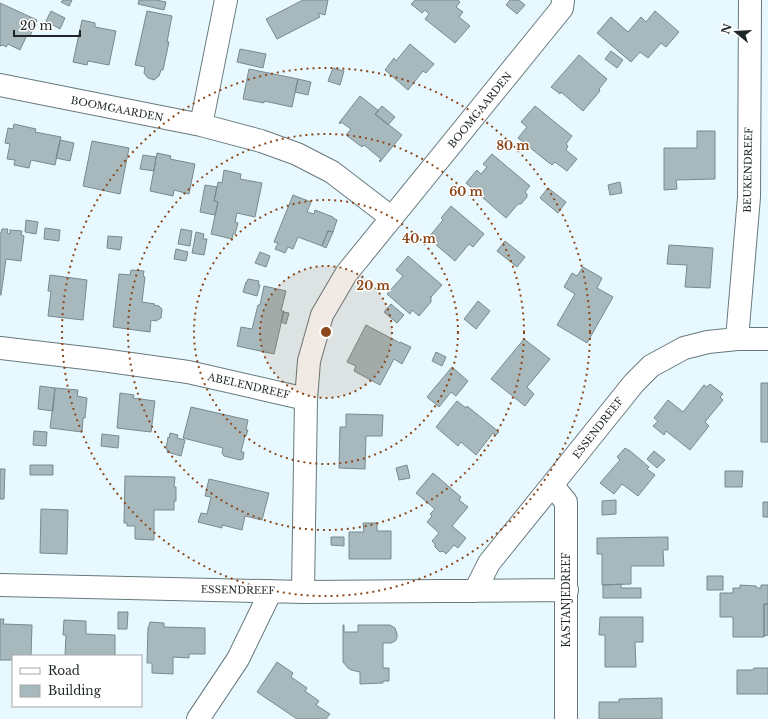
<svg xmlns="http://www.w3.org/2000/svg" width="768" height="719" font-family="'Libre Baskerville',serif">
	<rect width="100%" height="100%" fill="#e7f9fe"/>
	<path fill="#a7b9bd" stroke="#798a8e" d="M 63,0 L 72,0 L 69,6 L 61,2 Z
		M 139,0 L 156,0 L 166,2 L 164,10 L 138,4 Z
		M 303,0 L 328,0 L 325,15 L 318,13 L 320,17 L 277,39 L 266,19 Z
		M 415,0 L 458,0 L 460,2 L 456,7 L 463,12 L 459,17 L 470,26 L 455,43 L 425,19 L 429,14 L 425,10 L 422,13 L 411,4 Z
		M 510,0 L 519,0 L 525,5 L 517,14 L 506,5 Z
		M 0,3 L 37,20 L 30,36 L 27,35 L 20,50 L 8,44 L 6,47 L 3,45 L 0,46 Z
		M 51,11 L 65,18 L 60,29 L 46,21 Z
		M 147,11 L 172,16 L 167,42 L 169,42 L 163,70 L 161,70 L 159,76 L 154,80 L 148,78 L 144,73 L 145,67 L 135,65 Z
		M 655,11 L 679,32 L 666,47 L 661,43 L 648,58 L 640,52 L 631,62 L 597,33 L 611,17 L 628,32 L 641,17 L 646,22 Z
		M 82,20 L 95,23 L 95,27 L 116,31 L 109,65 L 88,61 L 87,65 L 73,62 Z
		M 410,44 L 434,64 L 426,73 L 423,71 L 408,90 L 385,70 L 394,58 L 396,61 Z
		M 240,49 L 266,54 L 263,68 L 237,62 Z
		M 611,51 L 623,60 L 617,68 L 605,59 Z
		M 579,55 L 607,79 L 599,89 L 600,91 L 583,111 L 561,92 L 560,94 L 551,87 Z
		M 333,68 L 344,71 L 340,85 L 328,81 Z
		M 249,69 L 298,79 L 292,107 L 264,101 L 264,103 L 243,99 Z
		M 298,79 L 311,82 L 308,95 L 295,92 Z
		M 360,96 L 379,111 L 375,114 L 402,135 L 380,162 L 379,161 L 381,159 L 364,145 L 362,147 L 346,135 L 351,129 L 341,122 L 340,124 L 339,123 Z
		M 382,106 L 395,117 L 388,125 L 375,114 Z
		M 535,106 L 572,136 L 566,144 L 568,146 L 566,150 L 577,159 L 567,171 L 555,162 L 552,165 L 550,163 L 549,163 L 518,138 L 527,127 L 521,122 Z
		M 14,124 L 36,129 L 35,132 L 61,137 L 55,165 L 31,160 L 29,168 L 14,165 L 15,160 L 7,159 L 10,144 L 5,143 L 8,128 L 13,129 Z
		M 697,131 L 715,131 L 715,179 L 676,180 L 677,189 L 664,190 L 664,148 L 697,148 Z
		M 60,140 L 74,143 L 70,161 L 56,158 Z
		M 92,141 L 129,148 L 120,194 L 83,186 Z
		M 157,153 L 171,156 L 170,159 L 195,164 L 189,194 L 174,190 L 173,196 L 150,191 Z
		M 492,154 L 530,186 L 525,192 L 527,194 L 527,197 L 521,204 L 518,204 L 506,218 L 466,183 L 477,170 L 481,174 L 487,167 L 483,164 Z
		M 143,155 L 156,157 L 154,171 L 140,169 Z
		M 224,170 L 241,174 L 240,179 L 262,183 L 255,217 L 237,213 L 235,222 L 238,223 L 235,234 L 233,234 L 232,239 L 211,234 L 218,202 L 214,201 L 218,182 L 222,183 Z
		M 620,182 L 622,193 L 610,195 L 608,185 Z
		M 205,185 L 217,187 L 214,201 L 218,202 L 215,215 L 200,212 Z
		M 548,188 L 566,202 L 558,213 L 540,198 Z
		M 293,195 L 311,202 L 307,212 L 314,214 L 315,210 L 333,217 L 333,218 L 337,220 L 333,232 L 328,231 L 322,246 L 298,237 L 293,249 L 288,247 L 285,253 L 275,249 L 278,243 L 274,242 Z
		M 451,206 L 484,234 L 473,247 L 469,244 L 455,261 L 428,238 L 443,220 L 441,218 Z
		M 26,220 L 38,222 L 36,234 L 25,232 Z
		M 45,228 L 60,230 L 59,241 L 44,239 Z
		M 2,229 L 8,229 L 7,233 L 10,234 L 10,230 L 22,231 L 21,235 L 24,236 L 21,261 L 6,259 L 1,295 L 0,295 L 0,233 L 1,233 Z
		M 181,229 L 192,231 L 190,246 L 178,244 Z
		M 328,231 L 333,232 L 326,248 L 322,246 Z
		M 196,232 L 204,234 L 203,239 L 207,239 L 204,255 L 192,253 Z
		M 108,236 L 122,237 L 120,250 L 107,248 Z
		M 505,241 L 525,257 L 517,267 L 497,251 Z
		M 669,245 L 713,248 L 710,288 L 685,287 L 687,265 L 667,264 Z
		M 176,249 L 188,252 L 186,261 L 174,259 Z
		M 260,252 L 270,256 L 266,267 L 255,263 Z
		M 408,256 L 442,285 L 431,297 L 431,296 L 431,302 L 419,316 L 412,310 L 410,314 L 387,294 L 403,276 L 396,270 Z
		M 583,267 L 602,278 L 597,288 L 613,297 L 587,343 L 557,325 L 575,294 L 564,287 L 572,273 L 577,276 Z
		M 131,270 L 144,271 L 143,276 L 145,277 L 142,302 L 155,304 L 154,305 L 159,306 L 162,309 L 161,318 L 156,321 L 151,320 L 150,332 L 113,327 L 119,274 L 130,275 Z
		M 50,275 L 87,280 L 83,320 L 48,316 L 51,291 L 48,291 Z
		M 248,279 L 259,281 L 258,284 L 260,285 L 257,296 L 243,292 L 246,282 L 247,282 Z
		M 264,286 L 286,291 L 281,311 L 284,311 L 274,354 L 237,346 L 241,327 L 252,329 L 258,305 L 260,305 Z
		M 478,301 L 490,311 L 476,329 L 464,319 Z
		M 391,304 L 404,315 L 397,323 L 384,312 Z
		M 283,312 L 289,313 L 286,324 L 281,322 Z
		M 366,325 L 400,343 L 400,342 L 411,347 L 402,364 L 394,359 L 380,385 L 354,371 L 356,366 L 347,362 Z
		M 524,339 L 550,359 L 527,387 L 534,394 L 525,406 L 491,379 Z
		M 436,352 L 446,357 L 442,366 L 432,361 Z
		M 452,367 L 468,381 L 456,396 L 451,392 L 439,407 L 427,397 Z
		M 761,383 L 768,383 L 768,442 L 761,442 Z
		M 710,384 L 723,394 L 720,397 L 723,400 L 705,422 L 709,426 L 690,450 L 666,431 L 664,435 L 653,426 L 658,421 L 654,418 L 668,400 L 683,412 L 704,385 L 707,387 Z
		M 40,386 L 55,388 L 53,411 L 38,409 Z
		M 55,388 L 78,390 L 77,396 L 87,398 L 85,418 L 83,418 L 82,432 L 50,428 Z
		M 120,393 L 134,395 L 133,398 L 155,401 L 151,432 L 117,428 Z
		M 457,401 L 466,408 L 467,406 L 499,432 L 496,435 L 493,433 L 476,455 L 461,442 L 458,446 L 436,427 Z
		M 191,407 L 248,420 L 246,430 L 248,430 L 246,436 L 245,436 L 241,452 L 244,452 L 243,459 L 240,460 L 224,456 L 222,453 L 223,448 L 183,438 Z
		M 346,414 L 383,415 L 382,436 L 366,436 L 365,469 L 339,468 L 340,427 L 346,427 Z
		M 34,431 L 47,432 L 46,446 L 33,445 Z
		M 170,433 L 178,435 L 177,438 L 185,440 L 181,456 L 167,452 L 168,450 L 166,449 L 168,437 L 169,438 Z
		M 102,434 L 119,436 L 118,448 L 101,446 Z
		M 625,448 L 628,450 L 629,450 L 649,467 L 647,469 L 655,475 L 638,496 L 622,484 L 614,494 L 600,483 L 620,460 L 617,457 Z
		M 654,451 L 665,460 L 657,468 L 647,459 Z
		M 30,465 L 53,465 L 53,475 L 30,475 Z
		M 407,465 L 410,478 L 399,480 L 396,468 Z
		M 0,469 L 5,469 L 4,499 L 0,499 Z
		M 725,471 L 743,471 L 742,487 L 725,487 Z
		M 433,473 L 461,497 L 459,500 L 468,507 L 452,526 L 466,538 L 458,548 L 454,545 L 446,554 L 443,551 L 440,552 L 435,547 L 435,544 L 432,541 L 439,533 L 427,522 L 432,516 L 430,514 L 435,509 L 416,493 Z
		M 125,476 L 175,477 L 174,487 L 176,487 L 176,501 L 174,501 L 174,510 L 154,510 L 154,540 L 135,539 L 135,526 L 127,526 L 127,523 L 124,523 Z
		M 209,479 L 269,493 L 262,520 L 245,516 L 242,530 L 222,525 L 222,528 L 198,522 L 201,513 L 207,514 L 211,497 L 205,496 Z
		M 616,500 L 616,514 L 602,515 L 602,501 Z
		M 763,502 L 768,502 L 768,517 L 763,517 Z
		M 41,509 L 68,510 L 67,554 L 40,553 Z
		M 363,523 L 377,523 L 377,531 L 391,531 L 391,559 L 349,559 L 349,532 L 364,532 Z
		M 331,537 L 344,537 L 344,546 L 331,545 Z
		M 668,537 L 668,550 L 663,550 L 664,566 L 631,566 L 631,584 L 602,585 L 602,554 L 597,554 L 597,538 Z
		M 707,576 L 723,576 L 723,590 L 707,590 Z
		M 621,584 L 621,588 L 641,588 L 641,598 L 603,598 L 603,585 Z
		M 740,585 L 756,586 L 757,588 L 761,588 L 761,585 L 768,585 L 768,604 L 764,604 L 764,637 L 733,637 L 733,617 L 720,617 L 720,593 L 733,593 L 733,588 L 740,588 Z
		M 764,604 L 768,604 L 768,635 L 764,636 Z
		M 118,612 L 128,612 L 127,629 L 118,629 Z
		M 600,617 L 643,617 L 643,642 L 635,642 L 636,667 L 605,667 L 605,635 L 599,635 Z
		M 0,619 L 4,619 L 3,624 L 32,625 L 31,656 L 13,656 L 13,660 L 0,660 Z
		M 64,620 L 86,621 L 86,634 L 115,635 L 115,656 L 65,656 L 66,635 L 63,635 Z
		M 150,622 L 164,623 L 164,627 L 205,628 L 205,654 L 189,654 L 189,658 L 173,657 L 173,674 L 152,673 L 152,663 L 147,663 L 148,627 L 149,626 Z
		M 343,625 L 344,625 L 344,632 L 358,632 L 358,625 L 390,625 L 395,628 L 397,634 L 397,638 L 395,641 L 391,643 L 383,643 L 383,668 L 389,668 L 389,681 L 383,681 L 383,683 L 360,684 L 360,672 L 351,670 L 348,668 L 343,662 Z
		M 277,662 L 293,673 L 291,677 L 307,688 L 305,691 L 319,701 L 316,705 L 330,714 L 326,719 L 297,719 L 257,692 Z
		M 754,668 L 768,668 L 768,694 L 737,694 L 737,670 L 753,670 Z
		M 662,698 L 662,719 L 599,719 L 599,702 L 619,702 L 619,699 Z"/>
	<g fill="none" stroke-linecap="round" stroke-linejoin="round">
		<g stroke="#68797d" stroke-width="24">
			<path id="minor" d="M 0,85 L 201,125 L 261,141 L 297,154 L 332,172 L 392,218
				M 201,125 L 226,0
				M 737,339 L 749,197 L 750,0
				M 0,348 L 102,360 L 188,372 L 306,399 L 303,592
				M 306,399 L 309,361 L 322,315 L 346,274 L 562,8 L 563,0
				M 552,485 L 566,502 L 566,719
				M 0,585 L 303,592 L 567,590
				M 475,591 L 489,563 L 552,485 L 634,383 L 651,366 L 684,348 L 708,342 L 737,339 L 768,339
				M 198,719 L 238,659 L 271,591"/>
		</g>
		<use href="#minor" stroke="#fff" stroke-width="22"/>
	</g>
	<circle cx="326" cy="332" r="66" fill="#8c481b" fill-opacity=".12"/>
	<g fill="none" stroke="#8c481b" stroke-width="2" stroke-dasharray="2 4">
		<circle cx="326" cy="332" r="66"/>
		<circle cx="326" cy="332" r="132"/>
		<circle cx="326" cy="332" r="198"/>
		<circle cx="326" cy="332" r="264"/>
	</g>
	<g text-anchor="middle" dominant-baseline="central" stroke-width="3" stroke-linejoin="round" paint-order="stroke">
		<g font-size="10" fill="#1f2627" stroke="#fff">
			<text transform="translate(117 109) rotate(11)">BOOMGAARDEN</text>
			<text transform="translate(480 110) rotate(-51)">BOOMGAARDEN</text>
			<text transform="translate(748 170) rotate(-89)">BEUKENDREEF</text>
			<text transform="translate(249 386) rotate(13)">ABELENDREEF</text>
			<text transform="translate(598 428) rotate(-52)">ESSENDREEF</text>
			<text transform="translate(238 590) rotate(1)">ESSENDREEF</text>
			<text transform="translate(566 600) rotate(-90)">KASTANJEDREEF</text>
		</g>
	</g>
	<circle cx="326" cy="332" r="6" fill="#8c481b" stroke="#fff" stroke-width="2"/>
	<g font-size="12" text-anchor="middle" font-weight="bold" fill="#8c481b" stroke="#fff" stroke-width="3" stroke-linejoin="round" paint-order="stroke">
		<text x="513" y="150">80 m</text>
		<text x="466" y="196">60 m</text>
		<text x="419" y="243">40 m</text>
		<text x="373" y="290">20 m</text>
	</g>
	<rect x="12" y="655" width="130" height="52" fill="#ffffff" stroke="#a5a8a9"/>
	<rect x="20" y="668" width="20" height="6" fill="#ffffff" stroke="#a5a8a9"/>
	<text x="48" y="675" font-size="12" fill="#1f2627">Road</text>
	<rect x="20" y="685" width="20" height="12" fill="#a7b9bd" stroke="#a5a8a9"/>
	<text x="48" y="695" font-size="12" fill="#1f2627">Building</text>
	<g transform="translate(736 32) rotate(288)" stroke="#ffffff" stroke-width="3" paint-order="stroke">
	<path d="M0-3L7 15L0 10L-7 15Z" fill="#1f2627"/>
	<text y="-6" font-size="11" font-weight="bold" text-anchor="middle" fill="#1f2627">N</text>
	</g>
	<path d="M14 30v6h66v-6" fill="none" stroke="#1f2627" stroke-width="2"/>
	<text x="20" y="30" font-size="12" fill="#1f2627" stroke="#ffffff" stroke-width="3" paint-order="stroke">20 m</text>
</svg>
